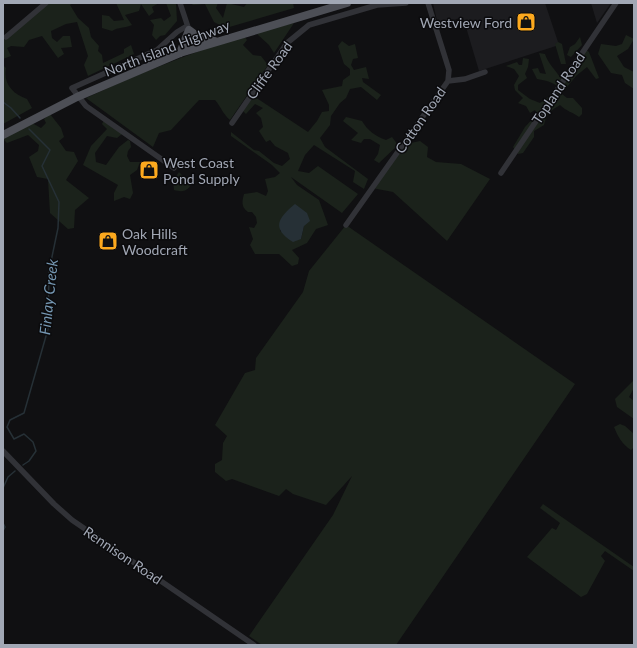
<svg xmlns="http://www.w3.org/2000/svg" width="637" height="648" font-family="Lato,sans-serif">
	<rect width="100%" height="100%" fill="#101012"/>
	<path fill="#1c1c1f" d="M 433,3 L 545,3 L 559,45 L 479,71 L 463,17 L 438,25 Z
		M 591,3 L 611,3 L 597,23 Z"/>
	<path fill="#1b221b" fill-rule="evenodd" d="M 47,3 L 72,3 L 70,5 L 78,18 L 89,28 L 91,37 L 99,46 L 98,51 L 102,55 L 103,63 L 124,53 L 124,49 L 131,45 L 134,54 L 88,76 L 84,65 L 88,56 L 77,22 L 66,24 L 51,31 L 52,38 L 57,42 L 63,36 L 70,36 L 72,47 L 61,48 L 64,54 L 58,58 L 42,36 L 29,40 L 24,47 L 11,46 L 7,48 L 11,56 L 3,59 L 3,40 Z
		M 116,3 C 131,5 144,3 159,3 L 152,7 L 154,12 L 149,16 L 141,4 L 139,11 L 125,15 L 132,25 C 125,28 118,27 112,31 L 102,28 L 102,15 L 109,16 L 114,21 L 124,20 Z
		M 166,3 L 176,3 L 177,21 L 165,35 L 160,36 L 156,40 L 152,35 L 154,25 L 150,20 L 161,18 L 164,21 L 171,16 Z
		M 191,3 L 218,3 L 216,8 L 223,18 L 227,3 L 244,7 L 247,3 L 293,3 L 294,8 L 226,28 L 214,22 L 205,4 L 193,5 Z
		M 294,23 L 274,53 L 269,45 L 257,34 L 272,28 Z
		M 626,35 L 634,39 L 628,49 L 617,56 L 624,67 L 634,72 L 634,89 L 625,83 L 622,75 L 611,73 L 598,54 L 601,44 L 616,46 L 622,44 Z
		M 244,36 L 247,40 L 243,45 L 253,55 L 261,56 L 268,65 L 230,120 C 223,114 221,107 215,100 L 199,100 L 171,130 L 159,133 L 153,147 L 86,98 C 138,74 190,53 244,36 Z
		M 580,37 L 582,45 L 571,57 L 567,55 L 570,47 L 575,44 Z
		M 342,41 L 349,46 L 355,44 L 358,58 L 353,59 L 351,65 L 354,70 L 366,67 L 369,79 L 362,78 L 363,82 L 381,95 L 377,100 L 361,87 L 350,89 L 346,98 L 340,103 L 331,116 L 330,125 L 320,138 L 325,147 L 368,179 L 364,189 L 353,182 L 355,171 L 314,145 L 305,155 L 298,171 L 309,173 L 318,166 L 358,194 L 342,213 L 291,177 L 297,185 L 319,200 L 328,225 L 316,229 L 307,243 L 292,250 L 299,258 L 298,264 L 292,266 L 279,254 L 255,254 L 250,245 L 253,239 L 249,227 L 254,228 L 257,223 L 256,217 L 252,212 L 248,212 C 241,207 242,202 244,194 L 257,192 L 266,196 L 268,191 L 265,179 L 275,177 L 280,173 L 272,165 L 231,136 L 231,132 L 254,150 L 259,151 L 274,163 L 282,166 L 290,159 L 288,153 L 275,146 L 270,140 L 266,142 L 259,131 L 263,127 L 261,118 L 256,113 L 263,108 L 255,104 L 246,114 L 242,110 L 250,99 L 255,97 L 308,132 L 317,121 L 322,112 L 329,111 L 329,105 L 322,90 L 342,86 L 343,80 L 350,75 L 350,69 L 344,64 L 338,46 ZM 281,226 L 304,226 L 301,239 L 280,231 Z
		M 558,42 L 562,44 L 566,64 L 561,64 L 555,44 Z
		M 584,48 L 589,52 L 599,78 L 596,79 L 587,67 L 576,76 L 563,92 C 557,83 548,81 537,79 L 532,69 L 538,68 L 540,73 L 546,74 L 539,53 L 545,54 C 548,64 556,70 561,79 Z
		M 523,58 L 529,59 L 528,67 L 525,74 L 527,78 L 518,85 L 518,90 L 530,99 L 540,103 L 551,95 L 562,94 L 567,98 L 573,98 L 582,108 L 582,114 L 579,117 C 572,112 566,111 560,105 C 551,110 546,115 544,125 L 534,131 L 534,137 L 523,153 L 518,154 L 513,147 L 525,127 L 537,114 L 535,110 L 530,113 L 526,106 L 518,103 L 523,98 L 515,90 L 514,85 L 519,76 L 514,69 L 506,66 L 517,62 L 519,65 L 522,65 Z
		M 3,65 L 6,68 C 3,83 12,94 27,99 L 32,108 L 3,124 Z
		M 50,114 L 61,128 L 64,137 L 59,141 L 66,151 L 74,152 L 78,161 L 66,180 L 89,198 L 75,210 L 74,228 L 68,229 L 50,213 L 48,179 L 37,177 L 29,157 L 38,151 L 39,145 L 28,135 L 7,143 L 3,139 L 32,123 L 41,128 L 46,123 L 44,119 Z
		M 346,117 L 362,121 C 368,131 375,136 386,140 L 392,137 L 398,145 L 379,163 L 374,160 L 378,154 L 380,145 L 370,139 L 364,139 L 361,143 L 351,140 L 358,133 L 343,121 Z
		M 104,120 L 122,134 L 117,138 L 107,136 L 95,153 L 96,162 L 106,165 L 119,147 L 128,140 L 130,141 L 131,147 L 128,151 L 127,156 L 130,162 L 140,162 L 137,170 L 130,175 L 133,193 L 130,199 L 124,197 L 114,201 L 114,193 L 118,185 L 83,165 L 91,146 L 107,129 L 102,124 Z
		M 420,141 L 428,147 L 427,157 L 436,162 L 461,164 L 490,179 L 447,241 L 393,192 L 372,188 L 402,145 Z
		M 179,172 L 191,185 C 186,192 182,192 174,190 L 173,181 Z
		M 346,225 L 575,384 L 396,645 L 262,645 L 249,636 L 333,515 L 352,476 L 326,505 L 293,494 L 286,489 L 279,496 L 232,479 L 226,481 L 215,472 L 215,464 L 222,460 L 223,443 L 227,436 L 215,425 L 245,373 L 255,370 L 256,358 L 303,292 L 309,271 Z
		M 634,380 L 634,388 L 629,397 L 634,401 L 634,419 L 617,407 L 615,399 Z
		M 620,424 L 625,426 L 634,434 L 634,447 L 631,450 C 622,444 618,437 614,427 Z
		M 543,504 L 634,567 L 634,571 L 605,551 L 601,556 L 605,561 L 587,594 L 581,597 L 527,557 L 552,528 L 556,530 L 560,523 L 540,508 Z"/>
	<path fill="#263036" d="M 295,204 L 307,213 L 310,221 L 304,226 L 301,239 L 293,242 C 271,228 278,218 295,204 Z"/>
	<g fill="none" stroke-linecap="round" stroke-linejoin="round">
		<path stroke="#263036" stroke-width="1.5" d="M 3,102 L 11,108 L 20,118
			M 23,465 L 29,461 L 36,451 L 33,442 L 24,434 L 14,439 L 7,427 L 10,420 L 24,413 L 48,329 L 49,271 L 58,228 L 59,202 L 42,166 L 50,150 L 29,129
			M 3,488 L 8,477 L 15,471
			M 3,523 L 5,527 L 3,531"/>
		<path stroke="#313237" stroke-width="5.5" d="M 180,3 L 195,48
			M 6,37 L 46,3
			M 448,81 L 465,79 L 485,72
			M 232,123 L 287,43 L 309,25 L 377,5 L 406,3
			M 174,168 L 86,106 L 72,88 L 157,50 L 177,32 L 187,26
			M 501,173 L 616,3
			M 346,225 L 448,81 L 449,70 L 428,3
			M 3,451 L 54,504 L 72,520 L 254,645"/>
		<path stroke="#4d4f56" stroke-width="8" d="M 180,53 L 189,30 L 197,36 L 215,41
			M 3,135 L 77,97 L 180,53 L 347,3"/>
	</g>
	<defs>
		<g id="shop-square" transform="scale(1)"><rect x="-9" y="-9" width="18" height="18" rx="4" fill="#fca91e" stroke="#0b0b0d"/><path d="M-5-2.5h2.3a2.7 3.5 0 0 1 5.4 0H5L5.5 6h-11ZM-1.5-2.5h3a1.5 2.3 0 0 0-3 0Z" fill="#111"/></g>
	</defs>
	<g fill-rule="evenodd">
		<use href="#shop-square" x="526" y="22"/>
		<use href="#shop-square" x="149" y="170"/>
		<use href="#shop-square" x="108" y="241"/>
	</g>
	<g text-anchor="middle" dominant-baseline="central" stroke-width="3" stroke-linejoin="round" paint-order="stroke">
		<g font-size="14" fill="#a1a7b4" stroke="#0b0b0d" text-anchor="start">
			<text x="512" y="22" text-anchor="end">Westview Ford</text>
			<text x="163" y="162">West Coast<tspan x="163" dy="16">Pond Supply</tspan></text>
			<text x="122" y="233">Oak Hills<tspan x="122" dy="16">Woodcraft</tspan></text>
		</g>
		<g font-size="14" fill="#a1a7b4" stroke="#0b0b0d">
			<text transform="translate(167 48) rotate(-21)">North Island Highway</text>
			<text transform="translate(269 70) rotate(-54)">Cliffe Road</text>
			<text transform="translate(558 88) rotate(-56)">Topland Road</text>
			<text transform="translate(420 120) rotate(-55)">Cotton Road</text>
			<text transform="translate(123 555) rotate(34)">Rennison Road</text>
		</g>
		<g font-size="15" font-style="italic" fill="#7597b2" stroke="#0b0b0d">
			<text transform="translate(48 297) rotate(-84)">Finlay Creek</text>
		</g>
	</g>
	<rect width="637" height="648" fill="none" stroke="#a1a7b4" stroke-width="8"/>
</svg>
